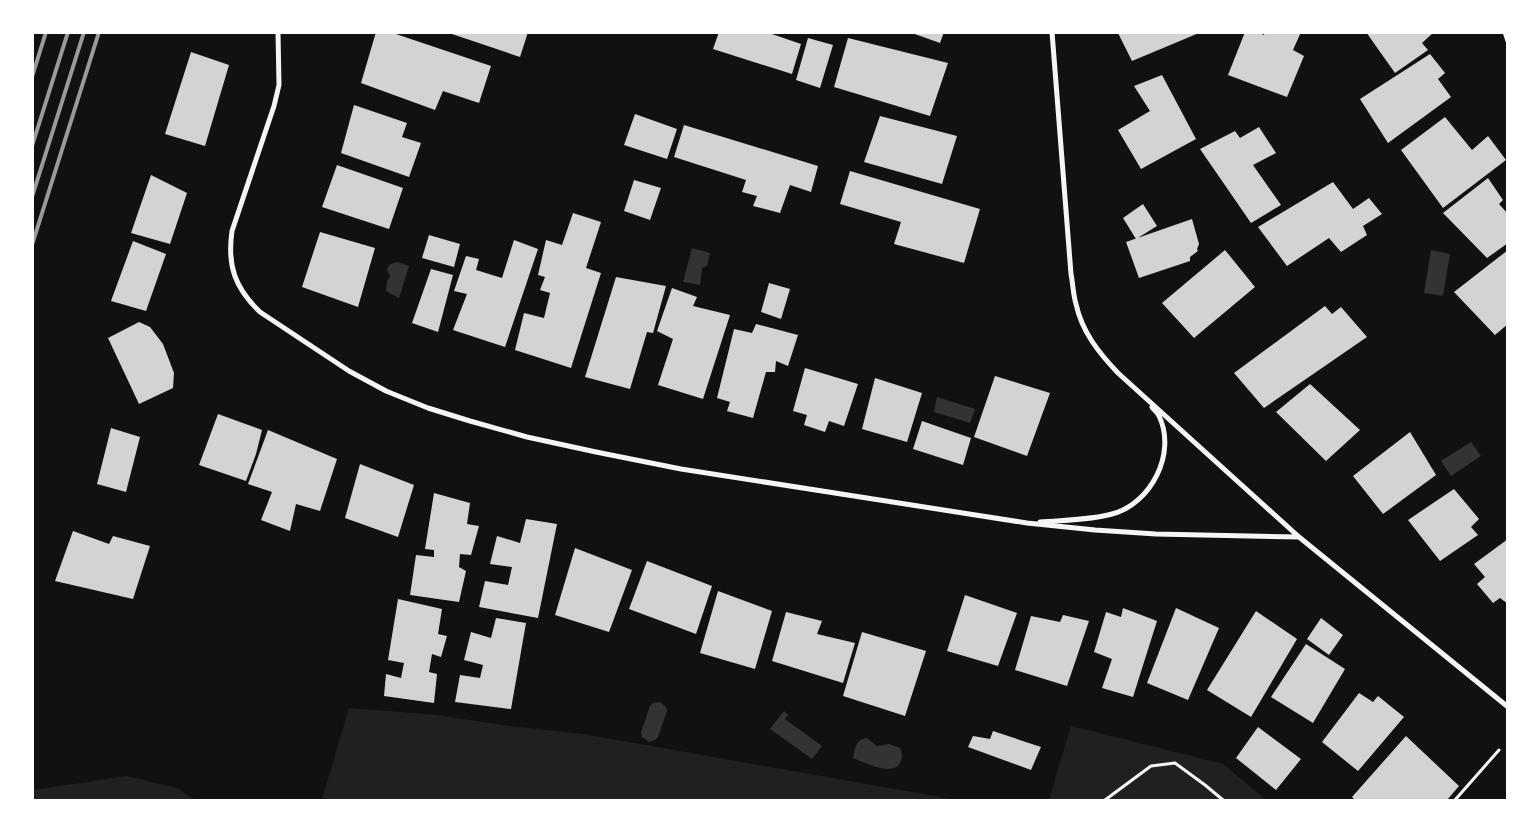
<svg xmlns="http://www.w3.org/2000/svg" width="1540" height="833" font-family="Literata,serif">
	<rect width="100%" height="100%" fill="#111"/>
	<path fill="#202020" d="M 349,708 L 437,715 L 509,726 L 583,734 L 957,800 L 322,800 Z
		M 1071,726 L 1223,764 L 1266,800 L 1049,800 Z
		M 126,776 L 177,788 L 195,800 L 33,800 L 33,790 Z"/>
	<path fill="#333" d="M 692,248 L 710,253 L 707,266 L 702,268 L 700,285 L 683,282 Z
		M 1431,250 L 1450,254 L 1443,296 L 1424,293 Z
		M 398,262 L 409,266 L 399,298 L 386,291 L 387,281 L 390,277 L 387,269 L 390,264 Z
		M 937,397 L 975,409 L 970,423 L 934,412 Z
		M 1471,442 L 1481,456 L 1451,476 L 1441,461 Z
		M 660,702 L 666,707 L 667,711 L 658,737 L 655,740 L 649,742 L 642,737 L 641,732 L 650,706 L 653,703 Z
		M 784,711 L 788,715 L 785,719 L 822,746 L 812,759 L 770,729 Z
		M 867,738 L 877,746 L 889,744 L 900,748 C 902,754 903,758 900,763 C 893,777 863,762 853,758 C 855,748 856,739 867,738 Z"/>
	<path fill="#d3d3d3" d="M 376,32 L 390,32 L 491,66 L 479,103 L 443,91 L 435,110 L 361,83 Z
		M 446,32 L 528,32 L 520,57 Z
		M 719,32 L 766,32 L 801,44 L 792,74 L 713,49 Z
		M 909,32 L 944,32 L 940,43 Z
		M 1245,32 L 1257,32 L 1264,35 L 1265,32 L 1301,32 L 1293,50 L 1304,56 L 1287,97 L 1228,75 Z
		M 1366,32 L 1434,32 L 1422,43 L 1428,50 L 1395,73 Z
		M 1118,33 L 1199,33 L 1132,61 Z
		M 808,38 L 833,45 L 820,88 L 796,80 Z
		M 848,38 L 948,63 L 930,116 L 834,87 Z
		M 191,52 L 229,65 L 205,146 L 165,134 Z
		M 1430,54 L 1445,73 L 1438,79 L 1451,97 L 1388,143 L 1360,99 Z
		M 1162,75 L 1196,139 L 1141,169 L 1118,130 L 1150,111 L 1134,86 Z
		M 354,105 L 407,123 L 402,137 L 421,143 L 409,177 L 341,153 Z
		M 635,114 L 677,129 L 667,159 L 624,145 Z
		M 880,116 L 957,136 L 942,184 L 864,162 Z
		M 1445,117 L 1472,150 L 1488,136 L 1506,160 L 1443,208 L 1401,150 Z
		M 684,125 L 818,166 L 811,192 L 790,185 L 780,213 L 753,206 L 757,196 L 742,192 L 746,180 L 674,157 Z
		M 1259,127 L 1276,153 L 1253,165 L 1281,205 L 1251,223 L 1200,149 L 1235,131 L 1240,138 Z
		M 337,165 L 403,188 L 389,229 L 322,207 Z
		M 850,171 L 980,209 L 964,263 L 894,244 L 901,222 L 840,204 Z
		M 151,175 L 187,193 L 170,244 L 131,233 Z
		M 1488,178 L 1503,200 L 1499,204 L 1508,214 L 1508,243 L 1487,258 L 1443,213 Z
		M 634,180 L 661,188 L 650,220 L 624,211 Z
		M 1333,182 L 1353,209 L 1369,198 L 1382,214 L 1363,226 L 1367,235 L 1341,252 L 1329,238 L 1287,266 L 1258,227 Z
		M 1143,204 L 1157,226 L 1136,239 L 1123,218 Z
		M 573,213 L 601,222 L 586,268 L 601,273 L 571,368 L 515,350 L 524,313 L 544,318 L 550,293 L 540,290 L 545,277 L 538,275 L 546,240 L 562,245 Z
		M 1192,219 L 1199,244 L 1197,249 L 1198,251 L 1190,257 L 1190,261 L 1139,278 L 1126,242 Z
		M 320,232 L 375,248 L 358,307 L 302,287 Z
		M 429,235 L 460,244 L 454,267 L 422,258 Z
		M 514,240 L 538,249 L 505,347 L 453,330 L 467,294 L 454,291 L 466,256 L 479,259 L 476,270 L 502,278 Z
		M 133,241 L 166,254 L 146,311 L 111,301 Z
		M 1225,250 L 1255,287 L 1194,338 L 1162,303 Z
		M 1508,250 L 1508,324 L 1495,335 L 1454,292 Z
		M 431,269 L 453,275 L 438,332 L 412,323 Z
		M 616,277 L 666,286 L 653,333 L 647,332 L 630,389 L 585,377 Z
		M 769,283 L 790,289 L 781,319 L 761,312 Z
		M 672,288 L 697,297 L 693,306 L 730,315 L 703,399 L 658,385 L 673,339 L 657,331 Z
		M 1325,306 L 1332,314 L 1341,307 L 1367,337 L 1264,408 L 1234,373 Z
		M 139,322 L 150,327 L 163,344 L 174,373 L 173,388 L 139,404 L 108,338 Z
		M 756,324 L 798,335 L 788,366 L 776,361 L 775,372 L 766,372 L 753,418 L 727,411 L 730,402 L 717,398 L 734,329 L 752,333 Z
		M 805,368 L 858,384 L 844,426 L 829,421 L 825,432 L 804,425 L 807,415 L 793,411 Z
		M 995,376 L 1050,393 L 1027,456 L 974,437 Z
		M 875,378 L 922,393 L 907,442 L 862,429 Z
		M 1310,384 L 1360,430 L 1326,461 L 1276,412 Z
		M 218,414 L 262,430 L 256,454 L 246,481 L 199,465 Z
		M 922,421 L 971,438 L 963,465 L 913,449 Z
		M 111,428 L 140,437 L 126,492 L 97,484 Z
		M 268,430 L 337,459 L 320,511 L 296,504 L 290,531 L 261,520 L 272,492 L 248,484 Z
		M 1410,432 L 1436,475 L 1383,514 L 1353,476 Z
		M 360,464 L 414,485 L 398,537 L 345,518 Z
		M 1454,489 L 1479,519 L 1471,527 L 1478,535 L 1440,561 L 1408,520 Z
		M 434,493 L 470,503 L 467,524 L 479,526 L 471,555 L 460,554 L 459,567 L 466,571 L 459,602 L 410,595 L 416,555 L 434,557 L 434,550 L 425,549 Z
		M 526,519 L 557,524 L 538,618 L 479,607 L 485,581 L 508,585 L 512,567 L 490,564 L 497,536 L 520,543 Z
		M 73,531 L 109,544 L 113,536 L 150,546 L 133,599 L 55,581 Z
		M 1508,539 L 1508,604 L 1500,598 L 1493,603 L 1477,584 L 1485,577 L 1474,564 Z
		M 575,548 L 632,570 L 609,632 L 555,615 Z
		M 647,561 L 712,586 L 696,634 L 629,609 Z
		M 718,591 L 772,611 L 755,669 L 700,653 Z
		M 965,595 L 1017,613 L 998,666 L 947,651 Z
		M 398,599 L 442,609 L 438,634 L 447,636 L 441,657 L 432,654 L 429,672 L 437,674 L 434,703 L 384,696 L 386,674 L 401,678 L 404,663 L 388,660 Z
		M 1123,608 L 1157,621 L 1133,697 L 1102,688 L 1112,659 L 1094,652 L 1106,612 L 1121,617 Z
		M 1176,608 L 1219,628 L 1188,700 L 1147,683 Z
		M 1256,611 L 1297,639 L 1251,717 L 1207,690 Z
		M 786,612 L 822,621 L 817,634 L 855,643 L 843,683 L 772,661 Z
		M 1063,615 L 1089,621 L 1067,686 L 1015,670 L 1031,616 L 1060,622 Z
		M 496,618 L 526,623 L 511,709 L 455,702 L 460,675 L 480,678 L 483,665 L 464,660 L 471,632 L 491,638 Z
		M 1321,618 L 1343,635 L 1329,655 L 1307,639 Z
		M 862,632 L 926,651 L 905,716 L 843,696 Z
		M 1306,644 L 1345,669 L 1313,723 L 1271,697 Z
		M 1359,693 L 1373,702 L 1378,696 L 1404,717 L 1358,771 L 1322,742 Z
		M 1258,727 L 1301,759 L 1276,790 L 1236,758 Z
		M 993,731 L 1041,747 L 1031,770 L 968,747 L 973,736 L 990,739 Z
		M 1406,736 L 1459,786 L 1447,800 L 1355,800 L 1352,797 Z"/>
	<g fill="none" stroke-linecap="round" stroke-linejoin="round">
		<path stroke="#f5f5f5" stroke-width="3" d="M 1105,800 L 1151,766 L 1175,763 L 1205,785 L 1223,800
			M 1455,800 L 1499,750"/>
		<path stroke="#f5f5f5" stroke-width="5" d="M 278,32 L 279,85 L 274,106 L 232,231 C 227,266 235,288 260,312 L 349,371 L 386,391 L 428,408 L 470,421 L 527,437 L 596,452 L 681,469 L 1027,523 L 1095,530 L 1156,534 L 1299,537
			M 1052,32 L 1071,274 C 1073,284 1073,294 1076,304 C 1082,332 1099,353 1118,373 L 1299,537 L 1508,707
			M 1505,32 L 1508,41
			M 1040,522 C 1062,520 1092,520 1112,514 C 1151,504 1177,453 1159,416 C 1158,413 1154,410 1152,407"/>
		<path stroke="#9a9a9a" stroke-width="4" d="M 32,77 L 46,32
			M 32,146 L 68,32
			M 32,197 L 84,32
			M 32,245 L 99,32"/>
	</g>
	<rect width="1540" height="833" fill="none" stroke="#ffffff" stroke-width="68"/>
</svg>
